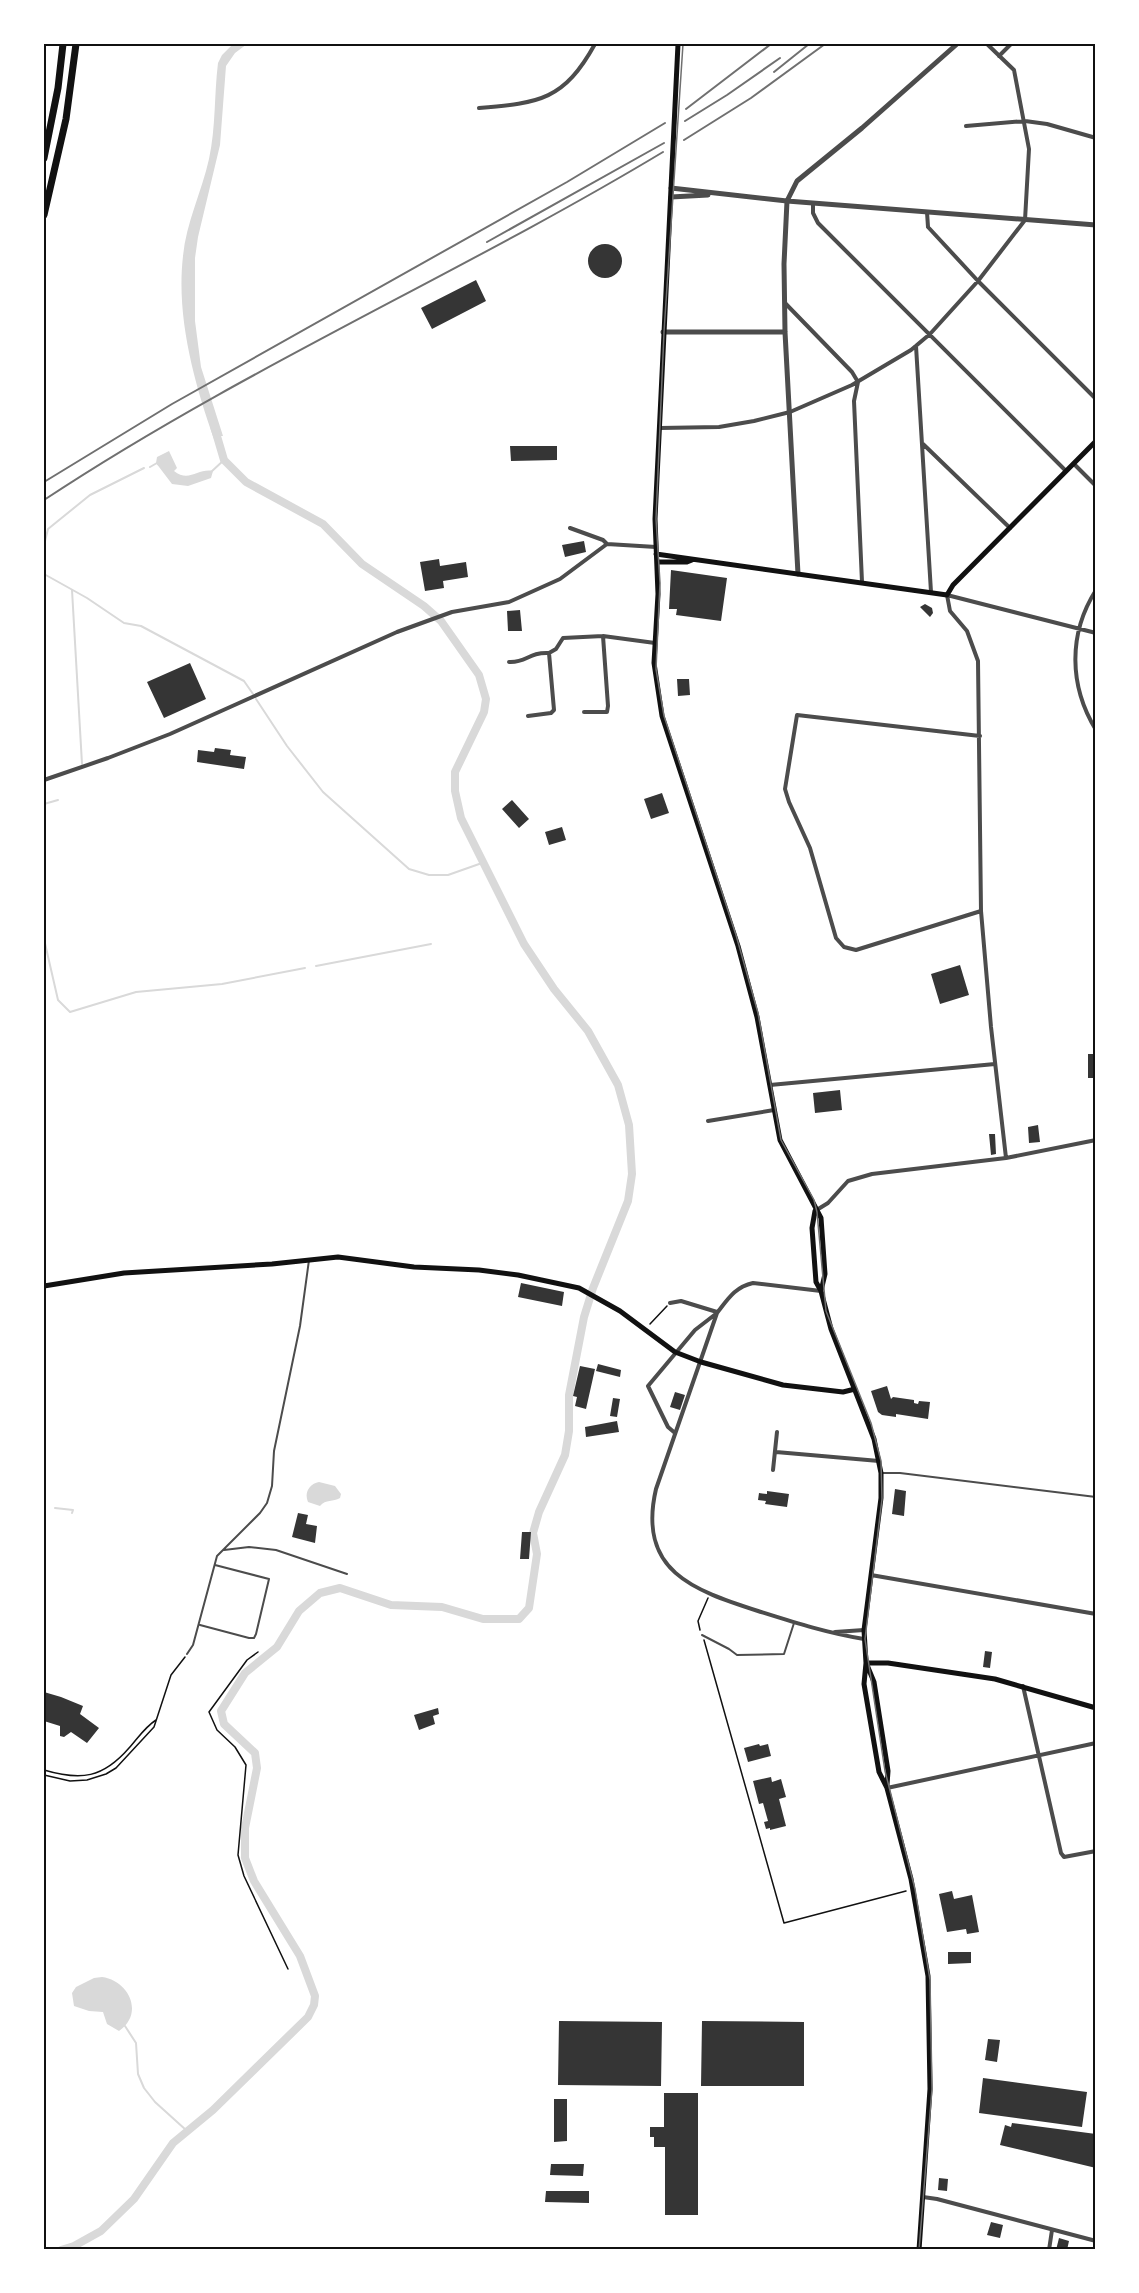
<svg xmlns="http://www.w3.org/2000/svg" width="1139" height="2293" font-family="Signika,sans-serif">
	<rect width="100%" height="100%" fill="#fff"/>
	<path fill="#d9d9d9" d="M 233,44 L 247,44 L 235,53 L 226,66 L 220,145 L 198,237 L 195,258 L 195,321 L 201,367 L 223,436 L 218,436 L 214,439 C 194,382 176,317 183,256 C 186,223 202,191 209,159 C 216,127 214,95 218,63 L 222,55 Z
		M 169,451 L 177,468 L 174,471 C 189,483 198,468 213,471 L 211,478 L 188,486 L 172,484 L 156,463 L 157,457 Z
		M 319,1482 L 335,1486 L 341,1494 L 340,1498 C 333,1502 326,1499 320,1506 L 308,1502 C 304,1493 309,1484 319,1482 Z
		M 102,1977 C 130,1981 144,2014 119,2031 L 107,2024 L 103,2012 L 89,2011 L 74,2006 L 72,1993 L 76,1987 L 94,1978 Z"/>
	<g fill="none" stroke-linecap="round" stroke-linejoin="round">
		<path stroke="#d9d9d9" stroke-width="2" d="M 150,467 L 157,463 L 159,465
			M 211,472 L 224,460
			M 44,545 L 48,529 L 90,495 L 144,468
			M 44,574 L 87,598 L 124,623 L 141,626 L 244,681 L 253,694
			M 72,590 L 82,764
			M 256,699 L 287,746 L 323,792 L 409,869 L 429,875 L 448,875 L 482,863
			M 44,804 L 58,800
			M 44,939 L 58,1000 L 70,1012 L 136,992 L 222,984 L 305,968
			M 316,966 L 431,944
			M 55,1508 L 73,1510 L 72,1513
			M 125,2026 L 136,2043 L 138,2074 L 144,2088 L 155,2102 L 186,2130
			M 114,2250 L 127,2250"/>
		<path stroke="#d9d9d9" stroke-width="8" d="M 61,2250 L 74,2246 L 101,2231 L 134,2199 L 173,2143 L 213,2110 L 308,2017 L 314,2005 L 315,1996 L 300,1956 L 254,1881 L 245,1858 L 245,1828 L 257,1768 L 255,1753 L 224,1724 L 221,1711 L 245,1673 L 277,1647 L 299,1611 L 320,1593 L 340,1588 L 391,1605 L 442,1607 L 483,1619 L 519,1619 L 529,1608 L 537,1554 L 533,1533 L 539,1512 L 565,1455 L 569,1431 L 569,1395 L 584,1317 L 593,1288 L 628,1201 L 632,1174 L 629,1125 L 618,1085 L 588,1031 L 554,989 L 524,944 L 461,818 L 455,791 L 455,772 L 484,712 L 486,699 L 479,675 L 441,621 L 424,606 L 362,564 L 323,524 L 246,482 L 224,460 L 214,426"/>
	</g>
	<path fill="#353535" d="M588 261a17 17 0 1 1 34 0a17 17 0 1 1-34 0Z
		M 476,280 L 486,301 L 432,329 L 421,308 Z
		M 510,446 L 557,446 L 557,460 L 511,461 Z
		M 584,541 L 586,552 L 565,557 L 562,545 Z
		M 439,559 L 440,566 L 466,562 L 468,577 L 443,581 L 444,588 L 425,591 L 420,562 Z
		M 671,570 L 727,578 L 721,621 L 676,615 L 677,609 L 669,609 Z
		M 925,604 L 932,608 L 933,613 L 930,617 L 920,607 Z
		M 520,610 L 522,631 L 508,631 L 507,611 Z
		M 190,663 L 206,699 L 164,718 L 147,682 Z
		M 677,679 L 689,679 L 690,695 L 678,696 Z
		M 215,748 L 231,750 L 230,755 L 246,757 L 244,769 L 197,762 L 198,750 L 214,752 Z
		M 662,793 L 669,813 L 651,819 L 644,799 Z
		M 512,800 L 529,819 L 519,828 L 502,809 Z
		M 562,827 L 566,840 L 549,845 L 545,832 Z
		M 960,965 L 969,995 L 940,1004 L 931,974 Z
		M 1088,1054 L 1096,1054 L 1096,1078 L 1088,1078 Z
		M 840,1090 L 842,1110 L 815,1113 L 813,1093 Z
		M 1038,1125 L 1040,1142 L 1029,1143 L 1028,1127 Z
		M 989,1134 L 995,1134 L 996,1154 L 991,1155 Z
		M 521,1283 L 564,1292 L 562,1306 L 518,1297 Z
		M 598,1364 L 621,1370 L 620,1377 L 596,1371 Z
		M 580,1366 L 595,1369 L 586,1409 L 575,1406 L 577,1397 L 573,1396 Z
		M 887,1386 L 891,1399 L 893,1397 L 914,1400 L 914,1403 L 918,1404 L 919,1401 L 930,1402 L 928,1419 L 896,1414 L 896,1417 L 882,1415 L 878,1412 L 871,1391 Z
		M 675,1392 L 685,1395 L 680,1410 L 670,1407 Z
		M 613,1398 L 620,1399 L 617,1417 L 610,1416 Z
		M 617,1421 L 619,1432 L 586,1437 L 585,1427 Z
		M 895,1489 L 906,1491 L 904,1516 L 892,1514 Z
		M 767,1491 L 789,1494 L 787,1507 L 765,1504 L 766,1501 L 758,1500 L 759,1493 L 767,1494 Z
		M 298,1513 L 308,1515 L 306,1524 L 317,1526 L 315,1543 L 292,1537 Z
		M 522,1532 L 531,1532 L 529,1559 L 520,1559 Z
		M 985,1651 L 992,1652 L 990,1668 L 983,1667 Z
		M 44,1692 L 61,1697 L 83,1706 L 80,1714 L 99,1728 L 87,1743 L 71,1732 L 64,1737 L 60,1736 L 60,1726 L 44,1721 Z
		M 438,1708 L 439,1714 L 433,1716 L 435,1724 L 419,1730 L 414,1715 Z
		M 759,1744 L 760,1746 L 768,1744 L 771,1756 L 748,1762 L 744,1748 Z
		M 771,1777 L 772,1782 L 781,1779 L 786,1797 L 779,1799 L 786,1826 L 770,1830 L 770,1828 L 766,1829 L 764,1822 L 768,1821 L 763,1803 L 759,1804 L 753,1781 Z
		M 952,1891 L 954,1899 L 972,1895 L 979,1932 L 967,1934 L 966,1929 L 947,1932 L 939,1894 Z
		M 948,1952 L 971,1952 L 971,1963 L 948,1964 Z
		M 559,2021 L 662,2022 L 661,2086 L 558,2085 Z
		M 702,2021 L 804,2022 L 804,2086 L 701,2086 Z
		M 988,2039 L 1000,2040 L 997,2062 L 985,2060 Z
		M 983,2078 L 1087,2092 L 1082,2127 L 979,2113 Z
		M 664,2093 L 698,2093 L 698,2215 L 665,2215 L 665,2147 L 654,2147 L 654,2137 L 650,2137 L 650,2127 L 664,2127 Z
		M 554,2099 L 567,2099 L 567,2141 L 554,2142 Z
		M 1012,2123 L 1096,2134 L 1096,2168 L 1000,2145 L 1005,2125 L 1011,2127 Z
		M 551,2164 L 584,2164 L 583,2176 L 550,2175 Z
		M 939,2178 L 948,2179 L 947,2191 L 938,2190 Z
		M 546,2191 L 589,2191 L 589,2203 L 545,2202 Z
		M 991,2222 L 1003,2225 L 1000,2238 L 987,2235 Z
		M 1059,2238 L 1069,2241 L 1067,2250 L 1056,2250 Z"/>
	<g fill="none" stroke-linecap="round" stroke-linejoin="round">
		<path stroke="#111" stroke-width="1.5" d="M 650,1324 L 667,1306
			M 700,1630 L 698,1621 L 708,1598
			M 704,1640 L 784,1923 L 906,1891
			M 258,1652 L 247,1660 L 209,1712 L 217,1730 L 235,1747 L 246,1765 L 238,1855 L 244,1876 L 288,1969
			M 44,1770 C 81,1781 103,1778 129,1748 C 138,1738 145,1727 156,1720
			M 44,1775 L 70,1781 L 87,1780 L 106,1774 L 116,1768 L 154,1727 L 171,1675 L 185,1657"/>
		<path stroke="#4c4c4c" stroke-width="2" d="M 881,1473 L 900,1473 L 1096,1497
			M 224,1550 L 249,1547 L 276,1550 L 347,1574
			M 200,1625 L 249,1638 L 254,1638 L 256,1634 L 269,1579 L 215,1565
			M 702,1635 L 729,1649 L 737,1655 L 784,1654 L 794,1623
			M 187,1654 L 193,1645 L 217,1556 L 260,1513 L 267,1503 L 272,1486 L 274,1451 L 300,1326 L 309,1260"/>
		<path stroke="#4c4c4c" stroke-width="4" d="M 999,56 L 1011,44
			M 479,108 C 540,103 564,100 595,44
			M 966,126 L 1025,121 L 1047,124 L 1096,138
			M 813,203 L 813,213 L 818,223 L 1066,471
			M 927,212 L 928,227 L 978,281 L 1096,399
			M 785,303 L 852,372 L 858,382 L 854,401 L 862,582
			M 916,346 L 931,592
			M 660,428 L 719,427 L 754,421 L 790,412 L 852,385 L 911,350 L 930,334 L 978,281 L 1025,220 L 1029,149 L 1014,70 L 987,44
			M 923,444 L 1010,528
			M 1074,464 L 1096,486
			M 570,528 L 603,540 L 607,544 L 656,547
			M 1096,590 C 1068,634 1069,686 1096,730
			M 509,662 C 527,663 528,652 549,653
			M 584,712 L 607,712 L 608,706 L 603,636
			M 528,716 L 551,713 L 554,710 L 549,653 L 556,649 L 563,638 L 603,636 L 655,643
			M 980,736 L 797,715 L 785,789 L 789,802 L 810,848 L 836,938 L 844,947 L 856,950 L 981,911
			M 44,780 L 108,758 L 170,734 L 397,632 L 452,612 L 509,602 L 560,579 L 607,544
			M 770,1085 L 995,1064
			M 708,1121 L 774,1110
			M 1006,1158 L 991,1027 L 981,911 L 978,661 L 967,631 L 950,611 L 947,595 L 1096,633
			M 815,1211 L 828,1203 L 848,1181 L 872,1174 L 1006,1158 L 1096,1140
			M 821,1291 L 753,1283 C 735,1287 728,1299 717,1313 L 656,1489 C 637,1571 693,1590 758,1611 C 793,1622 827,1633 864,1639
			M 670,1303 L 681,1301 L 717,1312
			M 675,1433 L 668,1427 L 648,1386 L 695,1330 L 717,1313
			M 776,1452 L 879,1461
			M 773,1470 L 777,1432
			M 871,1575 L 1096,1614
			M 835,1632 L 864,1630
			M 1023,1686 L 1061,1853 L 1064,1857 L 1096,1851
			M 887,1788 L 1096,1743
			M 923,2197 L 937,2199 L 1096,2241
			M 1049,2250 L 1052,2230"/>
		<path stroke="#4c4c4c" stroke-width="5" d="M 671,188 L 787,201 L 1096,225
			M 671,197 L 708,195
			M 663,332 L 785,332
			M 798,574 L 785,332 L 784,264 L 787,201 L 797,181 L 862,128 L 957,44"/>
		<path stroke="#111" stroke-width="5" d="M 678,44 L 655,519 L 658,594 L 654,663 L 662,716 L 738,946 L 757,1017 L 780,1140 L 821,1218 L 825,1274 L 821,1291
			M 656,554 L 947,595 L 953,585 L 1096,441
			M 657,562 L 687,562 L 692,560
			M 815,1211 L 812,1228 L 816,1282 L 821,1291 L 831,1329 L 874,1439 L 881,1473 L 881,1498 L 864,1630 L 866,1663 L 864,1684 L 879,1772 L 887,1788 L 911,1879 L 928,1976 L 930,2089 L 919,2250
			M 44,1286 L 124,1273 L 272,1264 L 338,1257 L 414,1267 L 479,1270 L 518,1275 L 579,1288 L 620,1311 L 675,1352 L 701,1362 L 783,1385 L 843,1392 L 855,1389
			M 866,1663 L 888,1663 L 995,1679 L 1096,1708
			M 867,1665 L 874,1682 L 888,1771 L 887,1785"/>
		<path stroke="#111" stroke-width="7" d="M 44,158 L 58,88 L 63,44
			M 44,215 L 66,119 L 76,44"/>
		<path stroke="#707070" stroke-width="1.5" d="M 683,44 L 664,332 L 656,519 L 660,583 L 656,669 L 664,716 L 736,935 L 758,1013 L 781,1140 L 814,1200 L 817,1212 L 826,1311 L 871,1423 L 881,1461 L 882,1499 L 865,1639 L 885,1771 L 915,1889 L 930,1980 L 932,2089 L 919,2250"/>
		<path stroke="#707070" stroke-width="2" d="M 774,72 L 809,44
			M 686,109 L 771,44
			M 685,121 L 727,95 L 780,58
			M 684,140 L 751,98 L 825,44
			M 487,242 L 664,143
			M 44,482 L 172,404 L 567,182 L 665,123
			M 44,500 C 242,369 460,274 663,152"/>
	</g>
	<rect width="1139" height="2293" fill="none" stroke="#ffffff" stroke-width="90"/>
	<rect x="45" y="45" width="1049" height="2203" fill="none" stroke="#111" stroke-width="2"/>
</svg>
